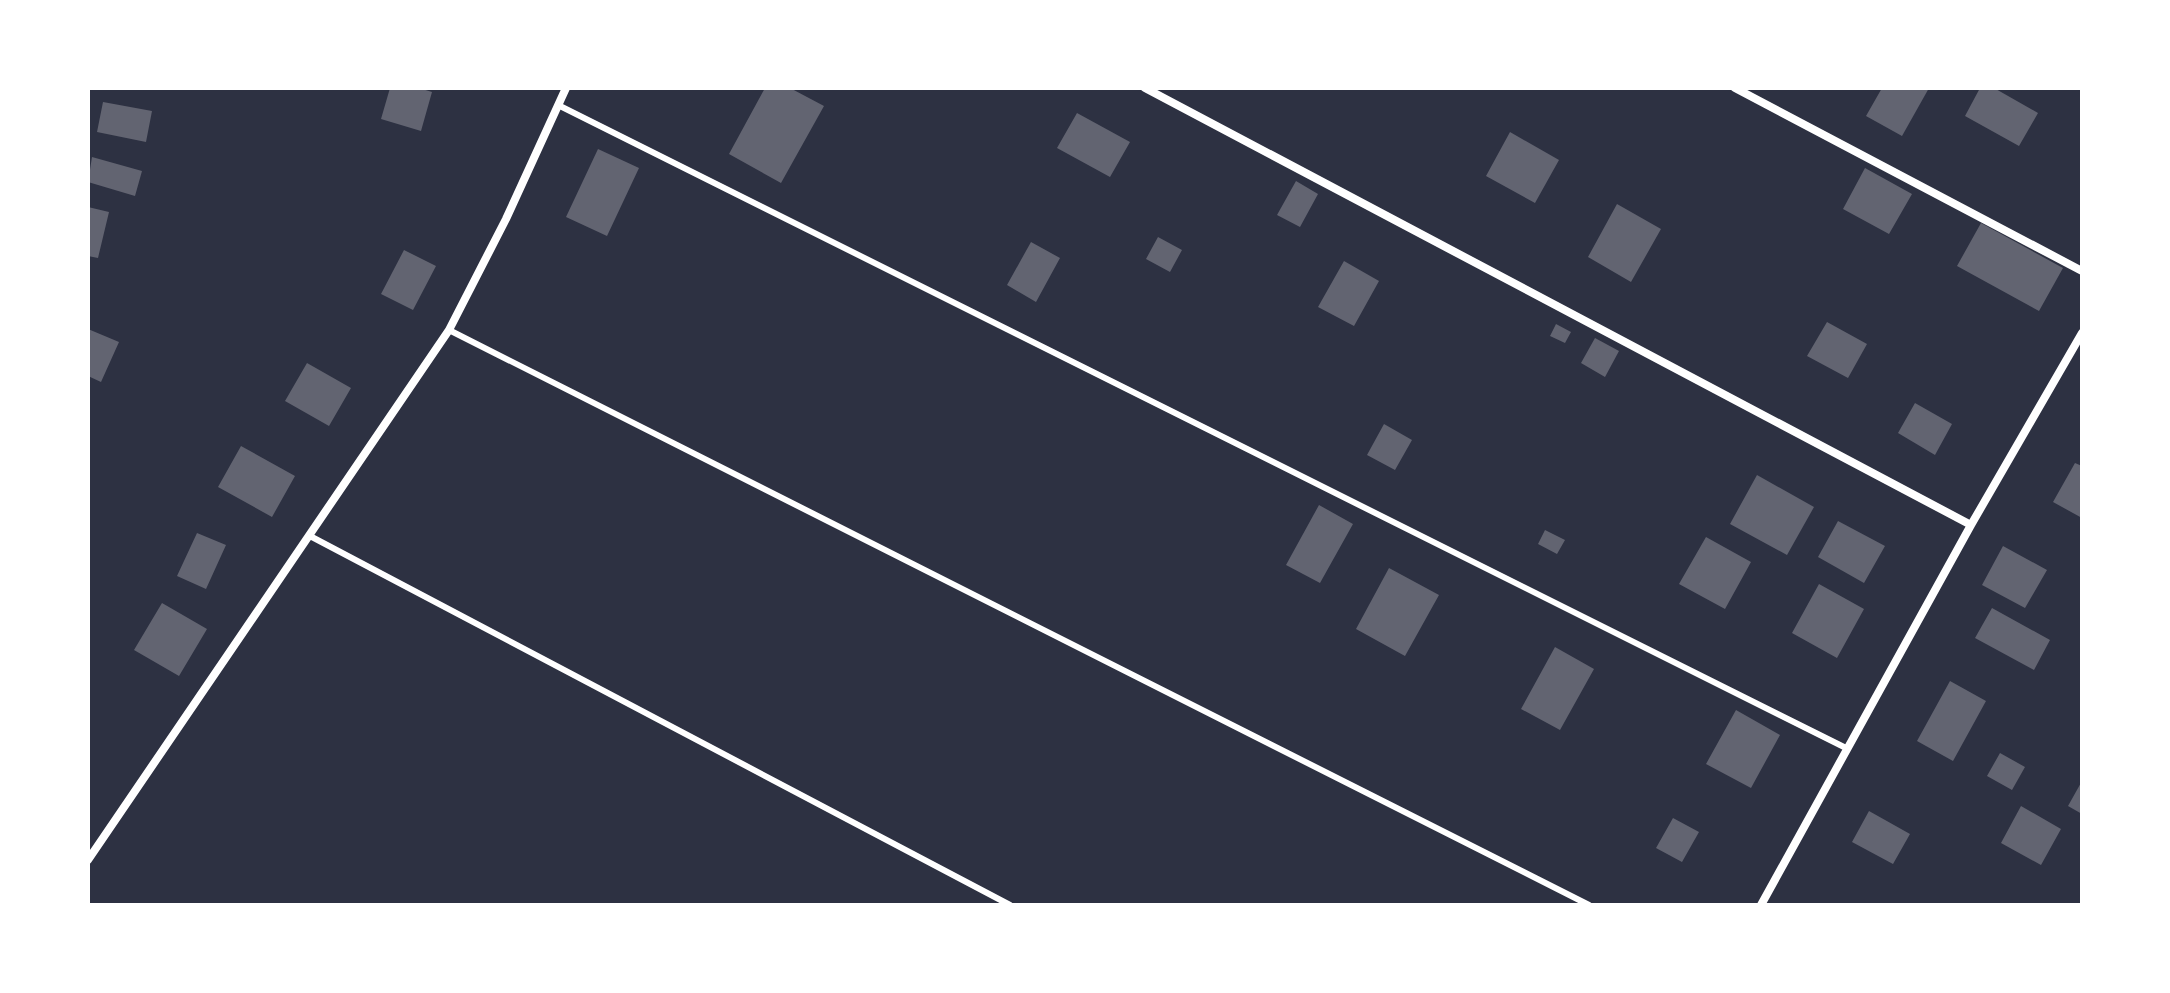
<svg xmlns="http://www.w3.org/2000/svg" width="2170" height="993" font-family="Rubik,sans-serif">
	<rect width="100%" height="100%" fill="#2d3142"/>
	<path fill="#626471" d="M 390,88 L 419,88 L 432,92 L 421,131 L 381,119 Z
		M 765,88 L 790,88 L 824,106 L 781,183 L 729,154 Z
		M 1882,88 L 1929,88 L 1902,136 L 1866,116 Z
		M 1980,88 L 1994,88 L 2038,113 L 2019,146 L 1965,116 Z
		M 103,102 L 152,111 L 146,142 L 97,132 Z
		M 1077,113 L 1130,142 L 1110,177 L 1057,148 Z
		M 1510,132 L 1559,160 L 1535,203 L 1486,176 Z
		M 598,149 L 639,168 L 607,236 L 566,217 Z
		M 92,157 L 142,171 L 135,196 L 88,182 Z
		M 1865,168 L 1912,194 L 1889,234 L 1843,209 Z
		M 1296,181 L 1318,194 L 1300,227 L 1277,215 Z
		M 1617,204 L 1661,229 L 1631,282 L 1588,257 Z
		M 88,207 L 109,212 L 98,258 L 88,256 Z
		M 1981,223 L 2063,268 L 2039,311 L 1957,266 Z
		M 1158,237 L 1182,250 L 1170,272 L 1146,259 Z
		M 1031,242 L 1060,258 L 1036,302 L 1007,285 Z
		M 404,250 L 436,266 L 413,310 L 381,294 Z
		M 1344,261 L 1379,281 L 1354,326 L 1318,307 Z
		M 1827,322 L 1867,344 L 1848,378 L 1807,356 Z
		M 1556,324 L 1571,332 L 1565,343 L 1550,336 Z
		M 88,329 L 119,342 L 101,382 L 88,376 Z
		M 1595,338 L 1619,351 L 1605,377 L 1581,363 Z
		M 307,363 L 351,388 L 329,426 L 285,401 Z
		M 1915,403 L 1952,424 L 1935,455 L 1898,433 Z
		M 1384,424 L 1412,440 L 1395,470 L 1367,455 Z
		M 241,446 L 295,476 L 272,517 L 218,487 Z
		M 2075,463 L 2082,466 L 2082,518 L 2053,502 Z
		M 1757,475 L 1814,507 L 1787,555 L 1730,524 Z
		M 1319,505 L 1353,524 L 1320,583 L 1286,565 Z
		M 1838,521 L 1885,546 L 1864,583 L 1818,557 Z
		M 1545,530 L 1565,540 L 1557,554 L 1538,544 Z
		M 197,533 L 226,545 L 206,589 L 177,576 Z
		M 1706,537 L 1751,562 L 1725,609 L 1679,584 Z
		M 2003,546 L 2047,570 L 2025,608 L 1982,585 Z
		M 1389,568 L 1439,595 L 1405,656 L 1356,629 Z
		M 1819,584 L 1864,609 L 1837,658 L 1792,633 Z
		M 162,603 L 207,629 L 179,676 L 134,650 Z
		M 1992,608 L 2050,640 L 2034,670 L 1975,638 Z
		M 1555,647 L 1594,669 L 1560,730 L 1521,709 Z
		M 1950,681 L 1986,701 L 1953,761 L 1917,741 Z
		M 1736,710 L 1780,735 L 1751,788 L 1706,764 Z
		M 2000,753 L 2025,767 L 2012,790 L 1987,776 Z
		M 2082,781 L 2082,814 L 2068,806 Z
		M 2021,806 L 2061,829 L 2041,865 L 2001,843 Z
		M 1869,811 L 1910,834 L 1893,864 L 1852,842 Z
		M 1673,818 L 1699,832 L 1682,862 L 1656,848 Z"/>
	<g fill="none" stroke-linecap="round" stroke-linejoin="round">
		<path stroke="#fff" stroke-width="6" d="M 558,105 L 1846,748
			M 449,330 L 1589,905
			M 310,536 L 1010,905"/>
		<path stroke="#fff" stroke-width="8" d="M 1145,88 L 1971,525
			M 1735,88 L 2082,271
			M 88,860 L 449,330 L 506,219 L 566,88
			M 1761,905 L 1971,525 L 2082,333"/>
	</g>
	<rect width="2170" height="993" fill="none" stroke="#ffffff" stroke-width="180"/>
</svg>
